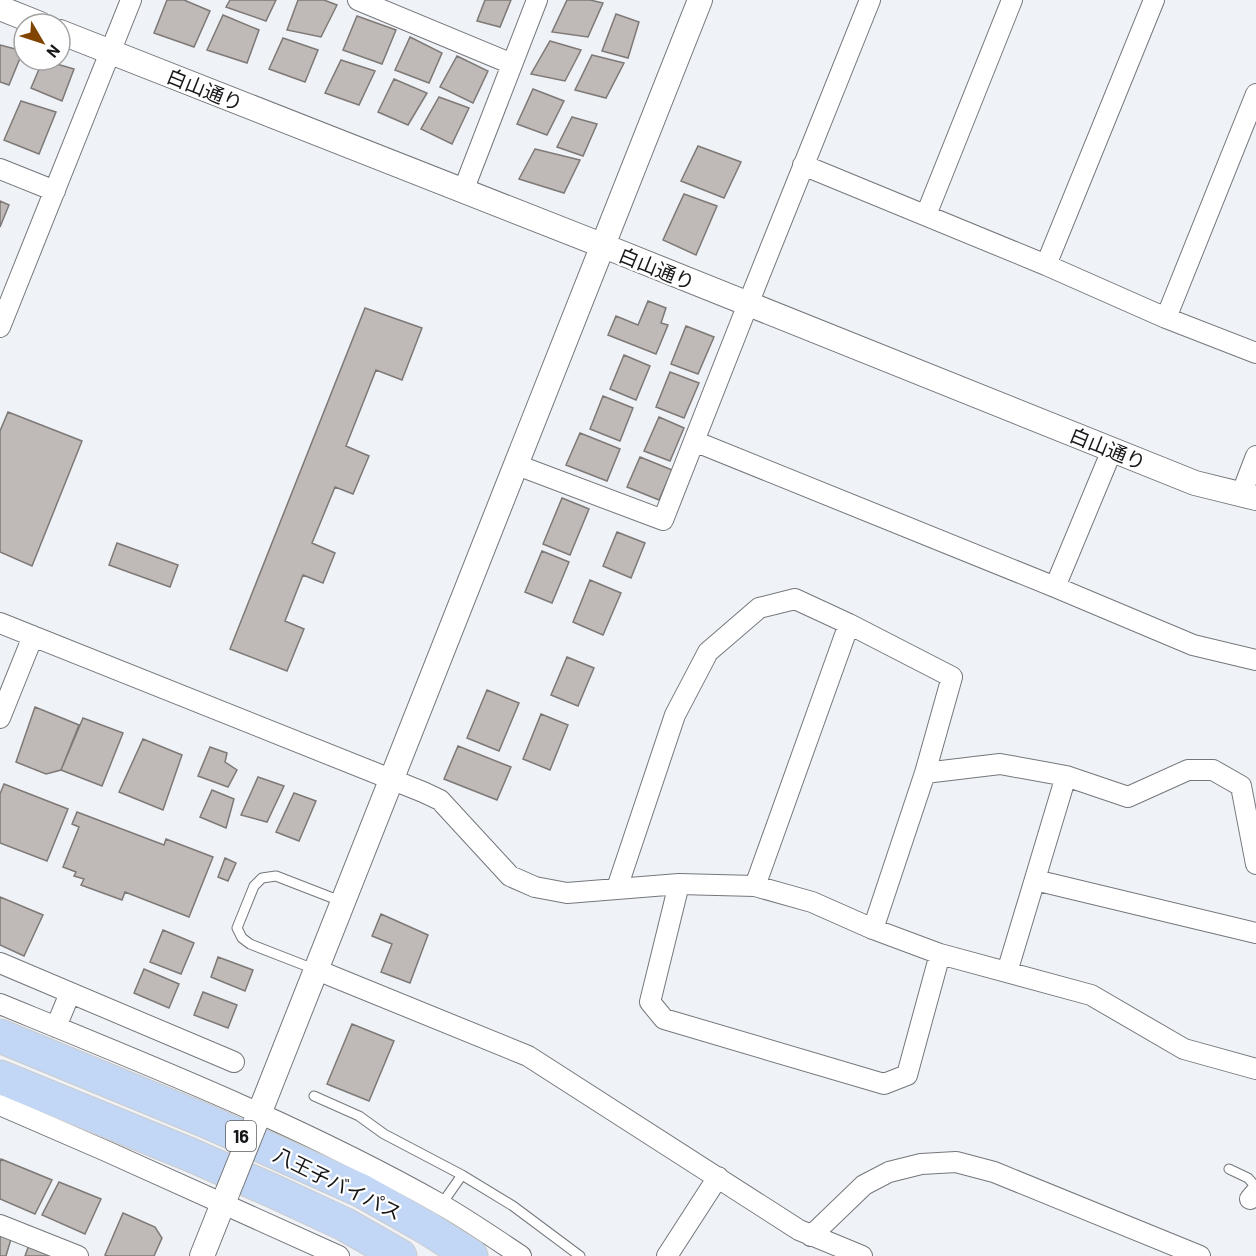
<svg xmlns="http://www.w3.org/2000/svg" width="1256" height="1256" font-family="Barlow,'Noto Sans JP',sans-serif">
	<rect width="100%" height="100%" fill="#eff2f7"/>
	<path fill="#bfbab7" stroke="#7e7976" stroke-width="1.5" d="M 167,0 L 184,0 L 210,11 L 194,47 L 154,33 Z
		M 230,0 L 276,0 L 266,21 L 226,7 Z
		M 298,0 L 324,0 L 337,5 L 321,37 L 287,30 Z
		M 485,0 L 511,0 L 500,27 L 477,21 Z
		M 567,0 L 590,0 L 603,3 L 588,37 L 552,32 Z
		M 616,14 L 639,22 L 628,58 L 602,51 Z
		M 223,15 L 259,30 L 247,63 L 207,50 Z
		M 357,16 L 396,30 L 382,64 L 343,50 Z
		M 410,37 L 442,53 L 429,83 L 395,70 Z
		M 283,38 L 318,50 L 305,82 L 269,69 Z
		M 550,41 L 581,50 L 565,81 L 531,74 Z
		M 0,45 L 23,51 L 9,85 L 0,82 Z
		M 592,55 L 624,63 L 606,98 L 575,90 Z
		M 457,56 L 488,71 L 473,103 L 440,87 Z
		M 43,60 L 74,69 L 62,101 L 31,88 Z
		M 341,60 L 375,71 L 359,105 L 325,93 Z
		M 394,79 L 427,93 L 408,125 L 378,112 Z
		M 533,89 L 564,101 L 547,135 L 517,124 Z
		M 439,97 L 469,108 L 452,144 L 421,129 Z
		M 21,101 L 56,112 L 39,154 L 4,140 Z
		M 572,117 L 597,124 L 583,156 L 557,147 Z
		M 698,146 L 741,162 L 724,198 L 681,181 Z
		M 535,149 L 580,160 L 564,193 L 519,179 Z
		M 684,194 L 717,206 L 696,255 L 663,240 Z
		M 0,201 L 9,205 L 0,227 Z
		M 648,301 L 666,308 L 661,323 L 668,325 L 656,354 L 608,335 L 616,316 L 638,325 Z
		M 365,308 L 422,328 L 402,380 L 376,370 L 346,446 L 369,456 L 353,494 L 335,487 L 312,543 L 335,553 L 323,583 L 303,575 L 285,621 L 304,629 L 287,671 L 230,649 Z
		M 686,326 L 714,337 L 698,374 L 671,364 Z
		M 624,355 L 650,366 L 636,400 L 610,389 Z
		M 670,372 L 699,383 L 684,418 L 656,407 Z
		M 603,396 L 633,408 L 620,441 L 590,429 Z
		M 8,412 L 82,441 L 32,566 L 0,552 L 0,431 Z
		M 659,417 L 684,428 L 670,461 L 644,451 Z
		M 580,433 L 620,449 L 607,481 L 566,465 Z
		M 640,457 L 672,470 L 659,500 L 627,487 Z
		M 562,498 L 589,509 L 570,555 L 543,544 Z
		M 617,532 L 645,543 L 631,578 L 603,566 Z
		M 117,543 L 178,565 L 170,587 L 109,565 Z
		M 542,551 L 569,562 L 552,603 L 525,592 Z
		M 590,580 L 621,593 L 603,635 L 573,622 Z
		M 567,657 L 594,668 L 578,706 L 551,695 Z
		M 487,690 L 519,703 L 499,751 L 467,738 Z
		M 35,707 L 79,725 L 61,770 L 46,774 L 16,762 Z
		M 541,714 L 568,725 L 550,770 L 523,759 Z
		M 83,718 L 123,733 L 102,786 L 61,770 Z
		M 143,739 L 182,755 L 163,810 L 119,792 Z
		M 458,746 L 511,767 L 497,800 L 444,779 Z
		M 210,747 L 227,753 L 225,762 L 237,770 L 228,787 L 198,776 Z
		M 258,777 L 284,786 L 267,822 L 241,815 Z
		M 4,784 L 68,809 L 47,861 L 0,843 L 0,794 Z
		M 212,790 L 234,799 L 226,828 L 200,817 Z
		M 294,793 L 316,801 L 299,841 L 276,832 Z
		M 77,812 L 164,845 L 166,839 L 213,857 L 189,917 L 125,892 L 122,900 L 81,885 L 84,879 L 74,876 L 76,872 L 63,867 L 79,827 L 72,824 Z
		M 225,858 L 236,863 L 228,881 L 218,877 Z
		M 0,897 L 43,915 L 24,956 L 0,945 Z
		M 381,914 L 428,935 L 410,983 L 381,972 L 392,944 L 372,936 Z
		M 163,930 L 194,943 L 181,974 L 150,962 Z
		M 218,957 L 253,970 L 245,991 L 211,977 Z
		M 144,969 L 179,984 L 169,1008 L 134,993 Z
		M 203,992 L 237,1005 L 228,1028 L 194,1015 Z
		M 352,1024 L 394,1041 L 369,1101 L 327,1084 Z
		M 1,1159 L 52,1180 L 35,1214 L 0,1199 L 0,1163 Z
		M 59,1182 L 101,1199 L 85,1234 L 42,1215 Z
		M 123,1213 L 155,1227 L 162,1238 L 154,1256 L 108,1256 L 105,1255 Z
		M 0,1235 L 11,1239 L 6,1256 L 0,1256 Z
		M 29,1245 L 56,1256 L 25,1256 Z"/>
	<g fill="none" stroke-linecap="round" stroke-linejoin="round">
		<g stroke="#74777b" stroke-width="11">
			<path id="service" d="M 314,969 L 250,944 L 242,938 L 237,928 L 254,886 L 262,878 L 276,876 L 343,902
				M 314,1096 L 359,1116 L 384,1134 L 462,1175 L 513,1206 L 580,1256
				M 1229,1169 L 1248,1178 L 1256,1187
				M 441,1205 L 462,1175"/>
		</g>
		<g stroke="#74777b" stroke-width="22">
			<path id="minor" d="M 358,0 L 512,64
				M 803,165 L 1046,265 L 1166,318 L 1256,353
				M 0,169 L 55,191
				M 463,191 L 537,0
				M 926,215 L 1012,0
				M 1046,265 L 1154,0
				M 1166,318 L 1256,94
				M 0,327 L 131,0
				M 694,441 L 1055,587 L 1193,645 L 1256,660
				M 517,465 L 663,520 L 748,304 L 870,0
				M 1241,495 L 1256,456
				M 1055,587 L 1112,450
				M 0,623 L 423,792 L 440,800 L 510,876 L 535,887 L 567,893 L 679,884 L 755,886 L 812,902 L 873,929 L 940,954 L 1091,995 L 1184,1049 L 1256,1069
				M 0,718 L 33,636
				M 925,773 L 1000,764 L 1066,776 L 1128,797 L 1188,770 L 1213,770 L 1241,786 L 1256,864
				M 1035,880 L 1256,933
				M 679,884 L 650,1002 L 664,1019 L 884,1084 L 907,1075 L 940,954
				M 755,886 L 849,624
				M 617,888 L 675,715 L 708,652 L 759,608 L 795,599 L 849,624 L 952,677 L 925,773 L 873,929
				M 0,963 L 234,1062
				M 317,970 L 528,1056 L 799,1230 L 862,1256
				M 1007,972 L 1066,776
				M 0,1004 C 149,1065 300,1125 440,1204 C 468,1220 494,1238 521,1256
				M 56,1027 L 70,993
				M 0,1105 L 106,1151 L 339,1256
				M 1250,1199 L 1256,1192
				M 0,1225 L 78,1256
				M 811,1236 L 864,1185 L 889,1172 L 921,1164 L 956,1162 L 994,1172 L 1200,1256
				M 667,1256 L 718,1177"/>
		</g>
		<g stroke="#74777b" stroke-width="26">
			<path id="tertiary" d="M 0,8 L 40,24
				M 60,32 L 604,246 L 1195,483 L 1256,498
				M 255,1124 L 700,0
				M 202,1256 L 228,1191"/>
		</g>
		<g stroke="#ccc" stroke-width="35">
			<path id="trunk" d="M 0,1036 L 206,1121 L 362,1191 L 427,1228 L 471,1256
				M 0,1077 L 191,1155 L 273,1191 L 344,1224 L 400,1256"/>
		</g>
		<use href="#service" stroke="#fff" stroke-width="9"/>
		<use href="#minor" stroke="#fff" stroke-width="20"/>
		<use href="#tertiary" stroke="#fff" stroke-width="24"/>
		<use href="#trunk" stroke="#c2d6f6" stroke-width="33"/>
		<g stroke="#74777b" stroke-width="26" stroke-linecap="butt">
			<path id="tertiary-bridge" d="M 228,1191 L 255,1124"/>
		</g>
		<use href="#tertiary-bridge" stroke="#fff" stroke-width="24"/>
	</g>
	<g text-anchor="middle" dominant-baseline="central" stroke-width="4.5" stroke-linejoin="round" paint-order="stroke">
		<rect fill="#fff" stroke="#5c5d5e" stroke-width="1.5" x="226" y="1121" width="30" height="30" rx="4.5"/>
		<g font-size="18" font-weight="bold" fill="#161719">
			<text x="241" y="1136">16</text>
		</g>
		<g font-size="20" fill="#161719" stroke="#fff">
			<text transform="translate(205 89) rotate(22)">白山通り</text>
			<text transform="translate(657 268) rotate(22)">白山通り</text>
			<text transform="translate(1108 448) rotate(22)">白山通り</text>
			<text transform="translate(338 1183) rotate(26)">八王子バイパス</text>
		</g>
	</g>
	<g transform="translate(42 42) rotate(129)"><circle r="28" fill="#ffffff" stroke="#a2a2a3" stroke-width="1.5"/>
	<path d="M0-4.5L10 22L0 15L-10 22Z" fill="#804400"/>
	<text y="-9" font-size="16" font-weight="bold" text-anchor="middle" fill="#161719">N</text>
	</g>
</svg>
